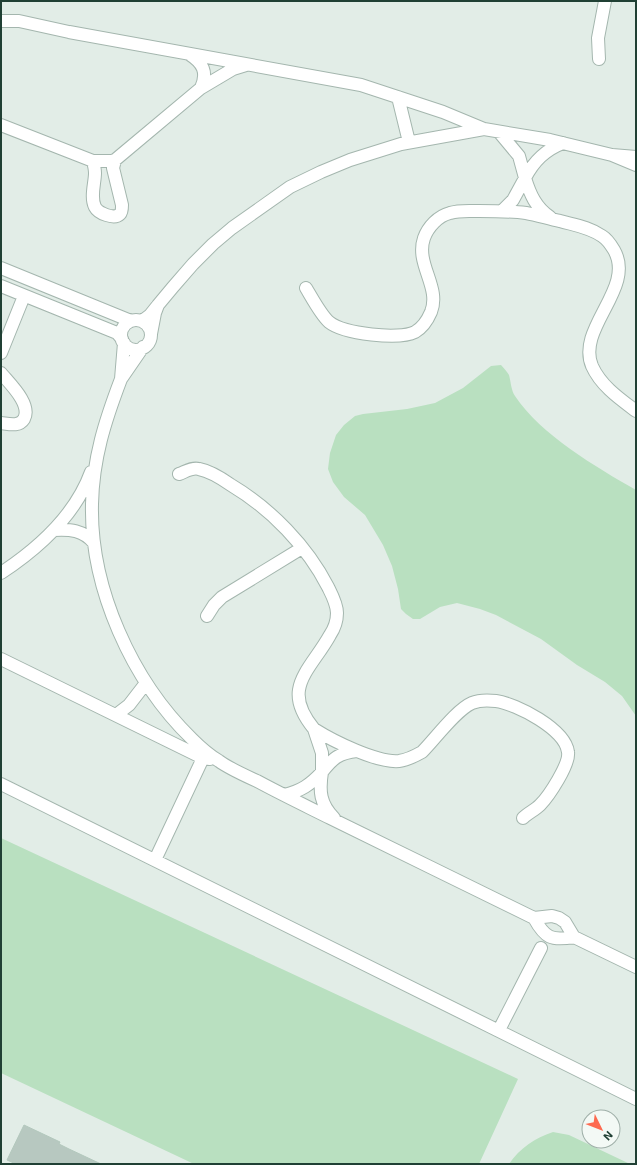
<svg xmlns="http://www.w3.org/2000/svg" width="637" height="1165" font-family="'Exo 2',sans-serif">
	<rect width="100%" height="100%" fill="#e2ede7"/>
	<path fill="#b9e0c0" d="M 501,365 C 504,368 507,372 509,375 C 511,382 511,390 515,396 C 541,435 596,467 636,490 L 636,716 L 622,696 L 605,682 L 577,665 L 541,639 L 496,615 L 480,609 L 457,603 L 440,607 L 420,619 L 413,619 L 406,614 L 401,609 L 398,589 L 392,566 L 383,545 L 365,515 L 344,497 L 333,482 L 328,469 L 330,453 L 336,435 L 344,425 L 355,416 L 363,414 L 407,409 L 435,403 L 463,388 L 491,366 Z
		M 1,838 L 518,1079 L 479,1164 L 194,1164 L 1,1073 Z
		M 553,1132 L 569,1135 L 630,1164 L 509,1164 C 520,1148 535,1138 553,1132 Z"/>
	<path fill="#b7c8c0" stroke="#b3c8bd" d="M 24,1125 L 60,1142 L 59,1144 L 69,1149 L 101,1164 L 16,1164 L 7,1160 Z"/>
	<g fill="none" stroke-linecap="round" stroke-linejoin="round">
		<g stroke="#a4b6ae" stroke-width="14">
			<path id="minor" d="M 1,21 L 19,21 L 69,32 L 361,85 L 443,112 L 484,129
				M 189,54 C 203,63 208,72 201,88 L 233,69 L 246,65
				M 599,59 L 598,38 L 605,1
				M 398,97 L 409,142
				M 1,125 L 93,161 L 111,161 L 115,160 L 121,155 L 201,88
				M 499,132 L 519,156 L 525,178 C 534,161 545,150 563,143
				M 636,157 L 612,155 L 636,165
				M 93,161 C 94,165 95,169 95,173 C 95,183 90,197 95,207 C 98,213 114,220 120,214 C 122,212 122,208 122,205 L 113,168 L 115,160
				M 502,211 L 513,200 L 525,178 C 530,194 536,208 550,217
				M 1,268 L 131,321
				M 1,286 L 117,333 L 122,339
				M 306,288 C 312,298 321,315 329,322 C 344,334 399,340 415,332 C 422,328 428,319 431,312 C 441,287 415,264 424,238 C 428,227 438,216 450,213 C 459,210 469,211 479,211 C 495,211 511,211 526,213 C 538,215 549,219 560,221 C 574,225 589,227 602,236 C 607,239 611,245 614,250 C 636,288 576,328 592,366 C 601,386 620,399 636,411
				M 158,305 L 173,287 L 193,264 L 213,244 L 232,228 L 290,187 L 321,172 L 350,160 L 401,144 L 484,129 L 550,140 L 612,155
				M121 335a15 15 0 1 1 30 0a15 15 0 1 1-30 0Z
				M 142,321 L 150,315 L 158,305 L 155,313 L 151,334
				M 124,343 L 121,379 L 143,347
				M 1,353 L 24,296
				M 1,373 C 9,383 32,404 24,419 C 19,427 9,424 1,423
				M 121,379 C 105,421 93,458 92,504 C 90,588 132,681 192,739 C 200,747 209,755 219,761 C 230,769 244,775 257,781 C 281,794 306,806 330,818 C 398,851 466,885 534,918
				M 179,474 C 185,472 192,467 199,469 C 210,471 221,478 231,485 C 271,509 307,546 328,587 C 332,595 337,604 337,613 C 337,620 334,629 330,635 C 310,671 280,688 314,729
				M 54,530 C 70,529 83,530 94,543
				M 1,573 C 39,548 75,516 91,472
				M 207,616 L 214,605 L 222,597 L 302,548
				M 1,659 L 203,758 L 210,759
				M 116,715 L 129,705 L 146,683
				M 357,751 C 339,753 333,758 322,772 L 322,753 L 314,729 C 333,741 377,763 399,761 C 407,760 415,756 422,752 C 435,739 456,710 472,703 C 479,700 488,700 496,701 C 517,704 565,729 568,752 C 570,764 549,796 540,805 C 535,810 528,813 523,818
				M 1,784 L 636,1099
				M 284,795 C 301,791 310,785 322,772 C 319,791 320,804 334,818
				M 155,860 L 203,758 L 203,750
				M 574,937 C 551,941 545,938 534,918 L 552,916 L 559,918 L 565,922 L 574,937 L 636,967
				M 499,1030 L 541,948"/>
		</g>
		<use href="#minor" stroke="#fff" stroke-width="12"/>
	</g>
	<rect width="637" height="1165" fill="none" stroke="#204034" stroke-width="4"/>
	<g transform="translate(601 1129) rotate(133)"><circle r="19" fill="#f3f9f5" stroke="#9fafa8"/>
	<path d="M0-3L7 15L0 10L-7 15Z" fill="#fd6a50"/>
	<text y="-6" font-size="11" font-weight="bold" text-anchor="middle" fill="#204034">N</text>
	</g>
</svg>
